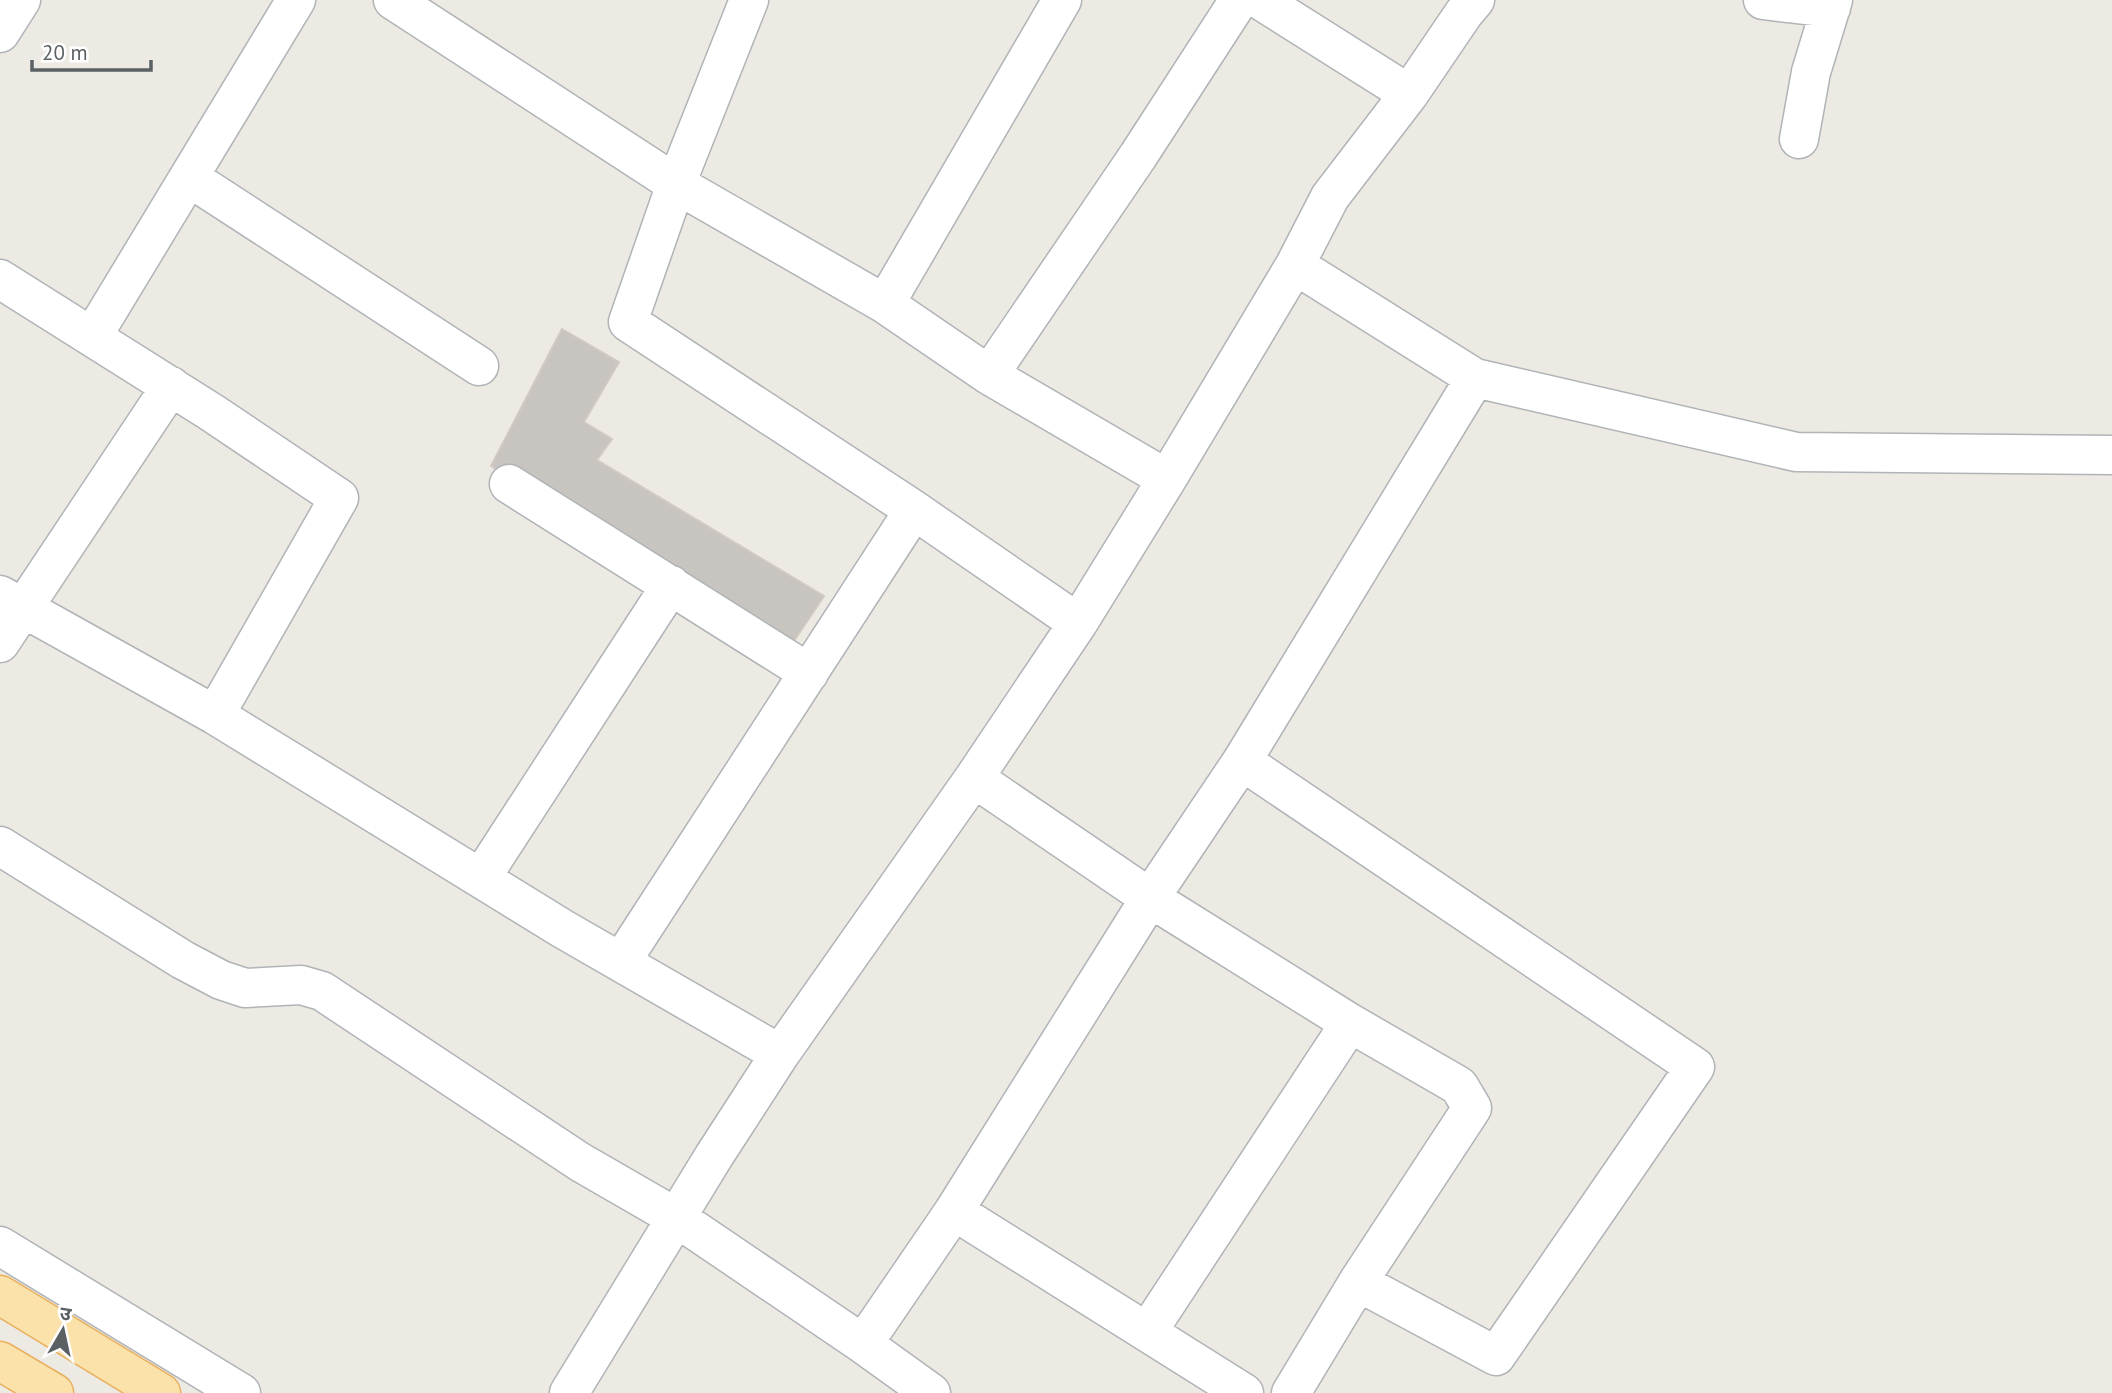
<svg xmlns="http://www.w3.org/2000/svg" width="2112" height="1393" font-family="'PT Sans','Noto Sans Devanagari',sans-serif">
	<rect width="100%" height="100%" fill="#ede9e3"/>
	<path fill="#c8c4bf" stroke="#d1cac2" stroke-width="2" d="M 562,329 L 619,362 L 584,422 L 612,439 L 597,460 L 824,596 L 790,647 L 491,466 Z"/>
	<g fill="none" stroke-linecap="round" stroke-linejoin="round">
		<g stroke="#b0b4b7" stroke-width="41">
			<path id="minor" d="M 393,0 L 676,184 L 885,304 L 989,375 L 1167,479
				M 749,0 L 676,184 L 628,322 L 914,510 L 1078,623
				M 1763,0 L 1831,8
				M 0,33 L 21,0
				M 1409,94 L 1464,13 L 1475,0
				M 1799,139 L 1811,72 L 1833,0
				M 190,178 L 479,366
				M 1295,265 L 1475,378 L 1796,452 L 2112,455
				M 0,279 L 211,412 L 339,498 L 215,715 L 563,929 L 780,1054
				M 885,304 L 1062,0
				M 92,337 L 296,0
				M 989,375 L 1138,156 L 1239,0
				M 509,484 L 809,673
				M 0,595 L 215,715
				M 0,643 L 171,386
				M 1242,761 L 1695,1067 L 1496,1356 L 1358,1282
				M 974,778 L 1150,898 L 1350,1023 L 1459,1086 L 1472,1108 L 1358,1282 L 1291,1393
				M 0,846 L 183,960 L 221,980 L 245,988 L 301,985 L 322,991 L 580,1162 L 677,1218 L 863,1344 L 931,1393
				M 481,878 L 671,585
				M 621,962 L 914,510
				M 954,1211 L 1244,1393
				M 0,1246 L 241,1393
				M 1148,1331 L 1350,1023
				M 863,1344 L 954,1211 L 1150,898 L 1242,761 L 1475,378
				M 569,1393 L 714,1156 L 780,1054 L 974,778 L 1078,623 L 1167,479 L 1295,265 L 1330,197 L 1409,94 L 1260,0"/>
		</g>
		<g stroke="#e9b05f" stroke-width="41">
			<path id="major" d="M 0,1295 L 161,1393
				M 0,1361 L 54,1393"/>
		</g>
		<use href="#minor" stroke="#fff" stroke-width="38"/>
		<use href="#major" stroke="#fae2aa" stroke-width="38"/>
	</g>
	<g transform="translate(63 1330) rotate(9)" stroke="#ffffff" stroke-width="5" paint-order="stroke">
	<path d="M0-5L12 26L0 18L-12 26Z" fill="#5b6063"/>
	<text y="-10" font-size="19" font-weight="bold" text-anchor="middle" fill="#5b6063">उ</text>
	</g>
	<path d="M32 60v10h119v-10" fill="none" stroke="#5b6063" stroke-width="3.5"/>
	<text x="42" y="60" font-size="21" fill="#5b6063" stroke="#ffffff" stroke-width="5" paint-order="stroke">20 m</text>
</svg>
